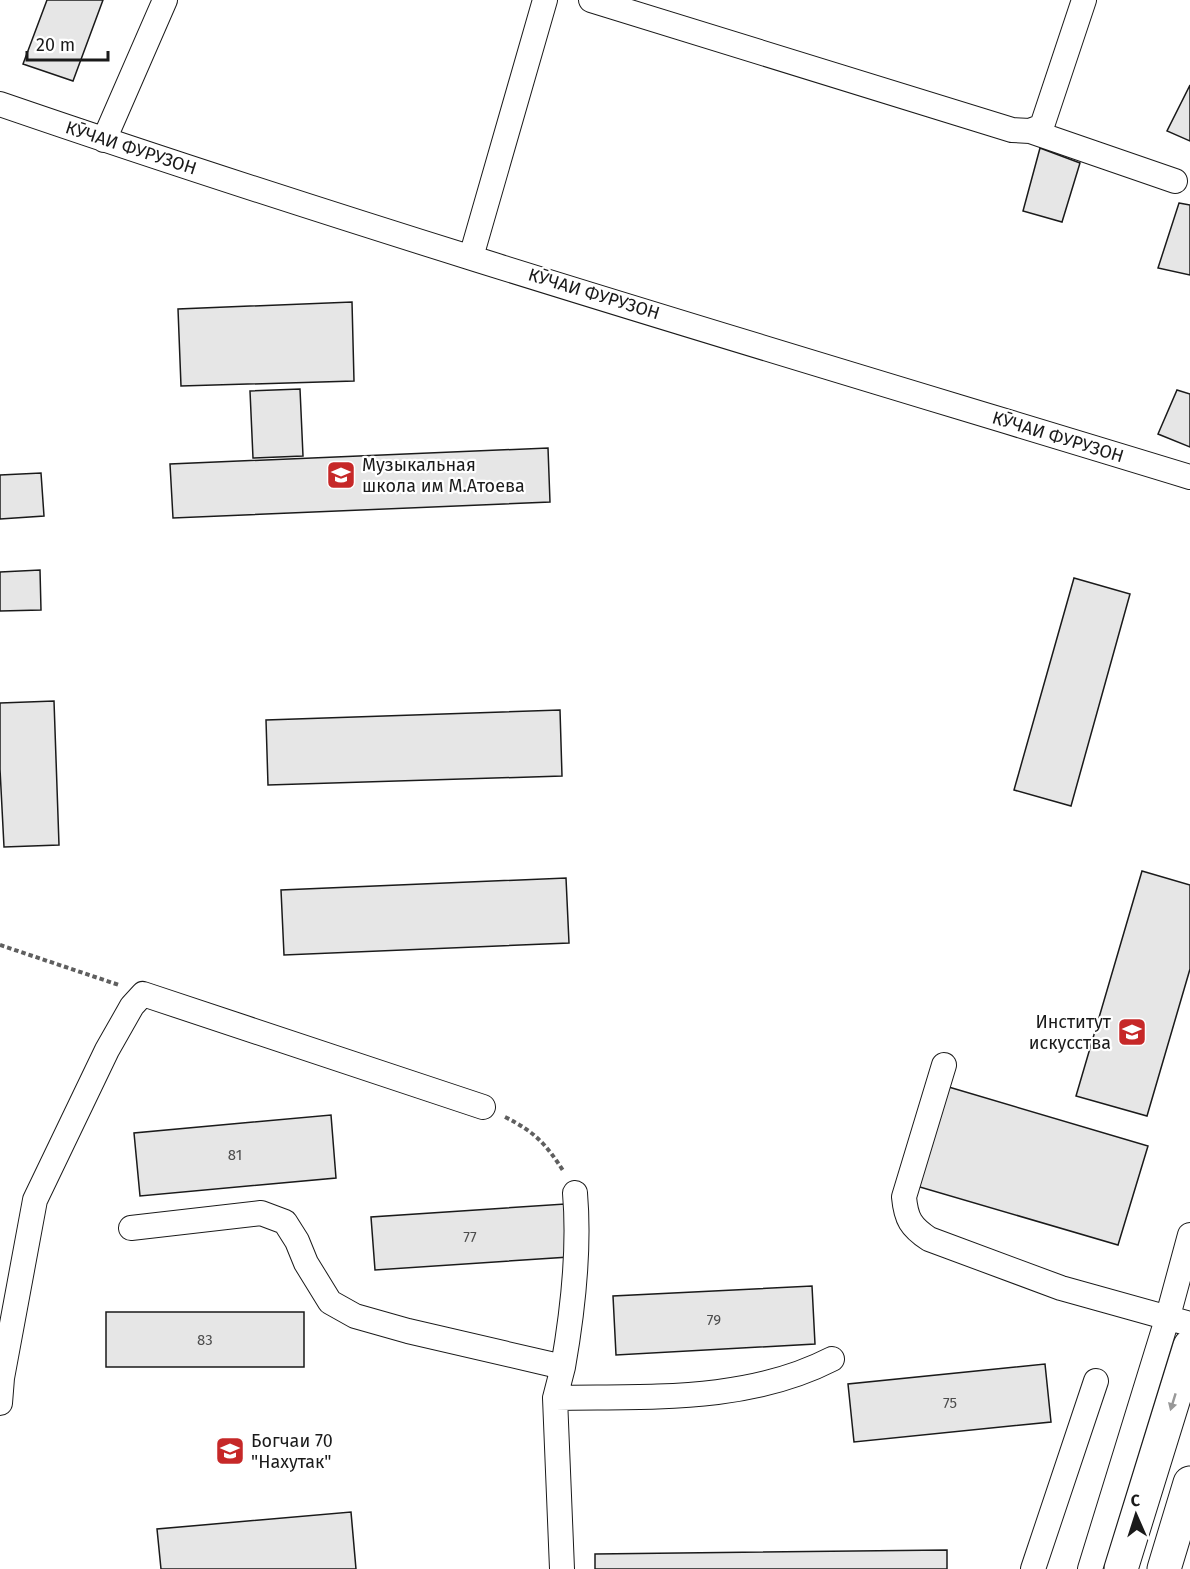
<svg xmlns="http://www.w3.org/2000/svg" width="1190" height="1569" font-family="'Fira Sans',sans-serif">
	<rect width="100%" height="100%" fill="#fff"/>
	<path fill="#e6e6e6" stroke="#1a1a1a" stroke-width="1.5" d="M 47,0 L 103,0 L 73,81 L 23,64 Z
		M 1190,85 L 1190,141 L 1167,131 Z
		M 1040,148 L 1080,163 L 1062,222 L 1023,211 Z
		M 1179,203 L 1190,205 L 1190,275 L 1158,268 Z
		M 352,302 L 354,381 L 181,386 L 178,309 Z
		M 300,389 L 303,456 L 253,458 L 250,391 Z
		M 1177,390 L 1190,394 L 1190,447 L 1158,434 Z
		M 548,448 L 550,502 L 173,518 L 170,464 Z
		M 41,473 L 44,516 L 0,519 L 0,475 Z
		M 40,570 L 41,610 L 0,611 L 0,572 Z
		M 1074,578 L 1130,594 L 1071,806 L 1014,790 Z
		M 54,701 L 59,845 L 4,847 L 0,769 L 0,703 Z
		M 560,710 L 562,776 L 268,785 L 266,720 Z
		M 1142,871 L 1190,885 L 1190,969 L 1147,1116 L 1076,1096 Z
		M 566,878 L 569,943 L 284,955 L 281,890 Z
		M 942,1085 L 1148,1146 L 1118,1245 L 913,1185 Z
		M 331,1115 L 336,1178 L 140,1196 L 134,1133 Z
		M 565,1204 L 569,1257 L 375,1270 L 371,1217 Z
		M 812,1286 L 815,1344 L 616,1355 L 613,1296 Z
		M 106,1312 L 304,1312 L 304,1367 L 106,1367 Z
		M 1045,1364 L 1051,1422 L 854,1442 L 848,1384 Z
		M 351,1512 L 356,1569 L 161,1569 L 157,1529 Z
		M 947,1550 L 947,1569 L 595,1569 L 595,1554 Z"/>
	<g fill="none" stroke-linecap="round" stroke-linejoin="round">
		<g stroke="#1a1a1a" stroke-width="26">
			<path id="minor" d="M 591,0 L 1012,130 L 1030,131 L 1042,126 L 1084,0
				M 0,104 C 393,239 793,356 1190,477
				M 1030,131 L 1175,181
				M 104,140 L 165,0
				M 471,257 L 545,0
				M 944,1065 L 904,1197 C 906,1219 911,1227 929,1239 L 1061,1288 L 1190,1324
				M 131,1228 L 261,1213 L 285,1222 L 297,1241 L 306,1263 L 330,1302 L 355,1316 L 408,1331 L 563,1367 C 573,1310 580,1251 575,1193
				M 563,1367 L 555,1398 C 648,1396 746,1403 832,1359
				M 555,1398 L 562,1569
				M 0,1403 L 2,1378 L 35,1200 L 107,1050 L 132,1006 L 143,994 L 483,1107
				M 1033,1569 L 1096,1381
				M 1090,1569 L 1168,1316 L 1190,1235"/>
		</g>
		<g stroke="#1a1a1a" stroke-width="35">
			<path id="secondary" d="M 1121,1569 L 1190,1346
				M 1164,1569 L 1190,1483"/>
		</g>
		<path stroke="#5f5f5f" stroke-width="4" stroke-dasharray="4.5 3" stroke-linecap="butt" d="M 0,945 L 119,985
			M 505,1117 C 535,1132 546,1144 564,1172"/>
		<use href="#minor" stroke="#fff" stroke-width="24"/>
		<use href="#secondary" stroke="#fff" stroke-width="33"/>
	</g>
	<defs><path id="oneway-solid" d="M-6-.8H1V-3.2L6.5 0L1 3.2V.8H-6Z" transform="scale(1.5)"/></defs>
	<use fill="#989898" href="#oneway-solid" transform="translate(1173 1402) rotate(107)"/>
	<defs>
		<g id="school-square" transform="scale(1.5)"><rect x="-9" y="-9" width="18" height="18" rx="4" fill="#c62828" stroke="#fff"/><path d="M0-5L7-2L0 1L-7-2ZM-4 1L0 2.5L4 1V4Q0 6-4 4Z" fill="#fff"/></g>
		<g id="university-square" transform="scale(1.5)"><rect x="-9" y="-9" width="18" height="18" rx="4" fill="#c62828" stroke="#fff"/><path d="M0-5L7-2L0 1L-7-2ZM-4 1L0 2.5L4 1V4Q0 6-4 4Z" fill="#fff"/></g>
	</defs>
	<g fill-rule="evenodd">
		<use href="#school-square" x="341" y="475"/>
		<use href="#university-square" x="1132" y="1032"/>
		<use href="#school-square" x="230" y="1451"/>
	</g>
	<g text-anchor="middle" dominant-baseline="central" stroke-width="4.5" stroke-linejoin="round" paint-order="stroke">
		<g font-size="15" fill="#4d4d4d">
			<text x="235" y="1155">81</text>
			<text x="470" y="1237">77</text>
			<text x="714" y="1320">79</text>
			<text x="205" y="1340">83</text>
			<text x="950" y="1403">75</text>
		</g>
		<g font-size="18" fill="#1a1a1a" stroke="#fff">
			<text transform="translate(131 148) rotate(18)">КӮЧАИ ФУРУЗОН</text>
			<text transform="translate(594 294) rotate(17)">КӮЧАИ ФУРУЗОН</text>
			<text transform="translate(1058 437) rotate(17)">КӮЧАИ ФУРУЗОН</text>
		</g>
		<g font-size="18" fill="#1a1a1a" stroke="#fff" text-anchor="start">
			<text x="362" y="465">Музыкальная<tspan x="362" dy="21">школа им М.Атоева</tspan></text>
			<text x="1111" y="1022" text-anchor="end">Институт<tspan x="1111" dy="21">искусства</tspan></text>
			<text x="251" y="1441">Богчаи 70<tspan x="251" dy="21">"Нахутак"</tspan></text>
		</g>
	</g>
	<g transform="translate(1136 1515) rotate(357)" stroke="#ffffff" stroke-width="4.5" paint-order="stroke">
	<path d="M0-4.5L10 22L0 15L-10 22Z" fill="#1a1a1a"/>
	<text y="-9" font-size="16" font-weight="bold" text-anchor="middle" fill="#1a1a1a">С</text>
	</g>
	<path d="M27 51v9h81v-9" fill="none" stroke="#1a1a1a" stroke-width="3"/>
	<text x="36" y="51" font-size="18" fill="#1a1a1a" stroke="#ffffff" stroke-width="4.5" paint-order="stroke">20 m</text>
</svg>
